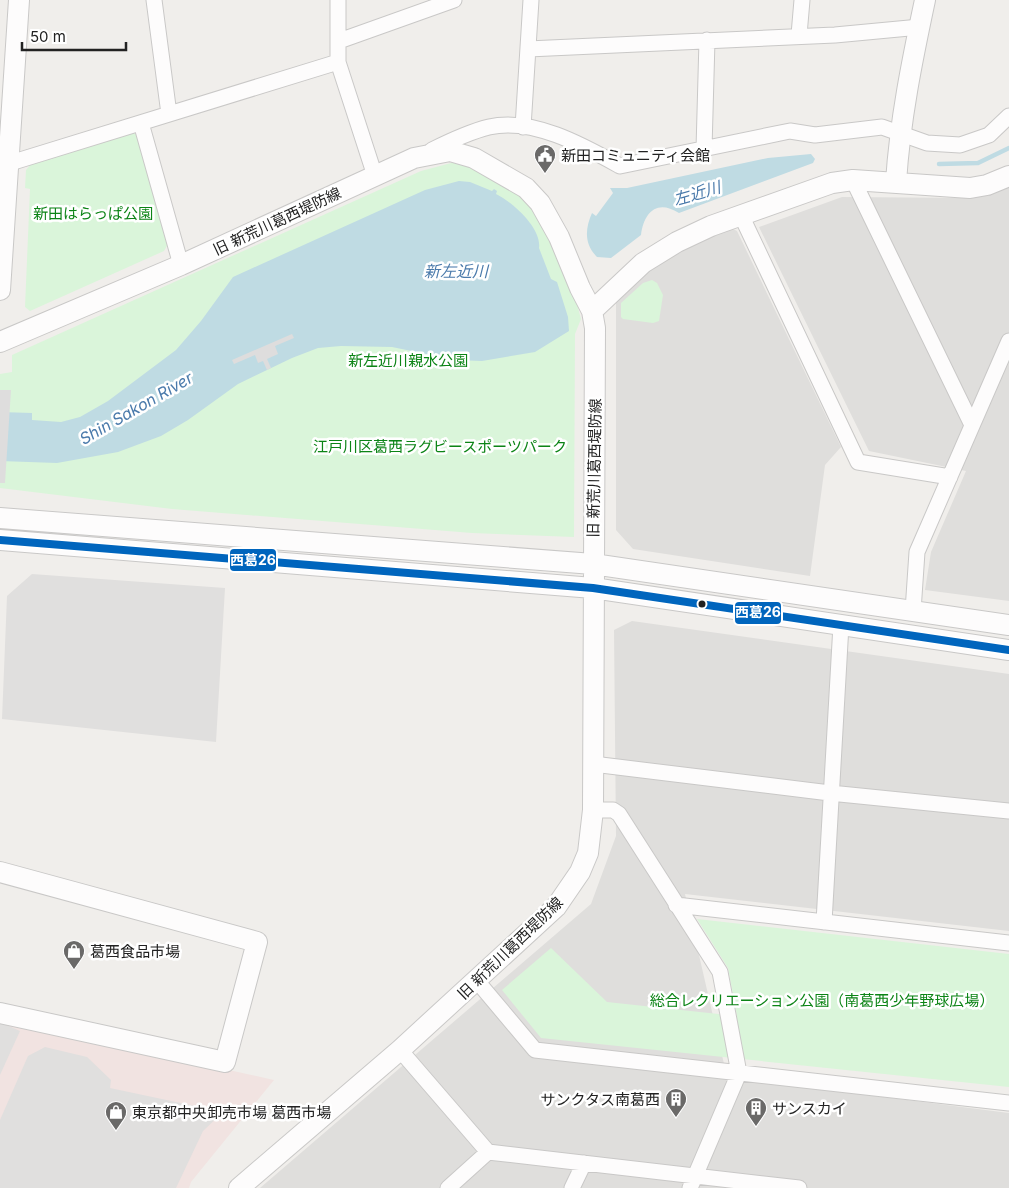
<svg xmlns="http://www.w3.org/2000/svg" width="1009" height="1188" font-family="Inter,'Noto Sans JP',sans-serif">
	<rect width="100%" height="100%" fill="#f0eeeb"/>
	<path fill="#dfdedc" d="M 1009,185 L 1009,601 L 925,590 L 931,552 L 966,471 L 869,451 L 759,227 L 842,197 L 972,198 Z
		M 731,228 L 737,231 L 841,447 L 825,465 L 810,576 L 633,549 L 616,530 L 616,300 L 647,270 L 681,250 Z
		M 632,621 L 1009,674 L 1009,931 L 685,894 L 727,1077 L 1009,1113 L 1009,1188 L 260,1188 L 591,904 L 616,836 L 614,630 Z"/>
	<path fill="#f1e3e1" d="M 0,1019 L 274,1080 L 191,1182 L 189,1188 L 0,1188 Z"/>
	<path fill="#daf5da" d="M 134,133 L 139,137 L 168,244 L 164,251 L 30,311 L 25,307 L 30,189 L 25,188 L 26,170 L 32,163 Z
		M 455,162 L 472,164 L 523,192 L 567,268 L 581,319 L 575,334 L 574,537 L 472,533 L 172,509 L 0,488 L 0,374 L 12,372 L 12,355 L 421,171 Z
		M 652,280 L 657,283 L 663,295 L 659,321 L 653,323 L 623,319 L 621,317 L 621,303 L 643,283 Z
		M 697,919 L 1009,954 L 1009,1087 L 541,1038 L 502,990 L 551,948 L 607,1002 L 737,1016 L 728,968 Z"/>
	<path fill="#e0dfde" d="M 32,574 L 225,588 L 216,742 L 2,719 L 7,596 Z
		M 0,1022 L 20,1031 L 0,1075 Z
		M 45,1047 L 87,1057 L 111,1080 L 110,1088 L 223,1112 L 203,1131 L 176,1188 L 0,1188 L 0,1120 L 28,1056 Z"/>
	<path fill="#bfdbe3" d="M 811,154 L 815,159 L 813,163 L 679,213 C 657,199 644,212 641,235 L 611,258 L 597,257 C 584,244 585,229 592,213 L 596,216 L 613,193 L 610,188 L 627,188 L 768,158 Z
		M 459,181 L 470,182 L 492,191 L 494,189 L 497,191 L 496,194 C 512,202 542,228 539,248 L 551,279 L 557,282 L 568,317 L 569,331 L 535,352 L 482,361 L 455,360 L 392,347 L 341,346 L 318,348 L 292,358 L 238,384 L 188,420 L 161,436 L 118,452 L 57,463 L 0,461 L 0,412 L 32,413 L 32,420 L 61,422 L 80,417 L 108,401 L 176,350 L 201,321 L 233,277 L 425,190 Z"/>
	<path fill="#dedddd" d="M 292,334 L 294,338 L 275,346 L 278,354 L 267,359 L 271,368 L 267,370 L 263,361 L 258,363 L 255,355 L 234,364 L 232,360 Z
		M 0,390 L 11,390 L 5,483 L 0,483 Z"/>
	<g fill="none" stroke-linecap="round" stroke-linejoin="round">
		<path stroke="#bfdbe3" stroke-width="4.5" d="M 939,164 L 978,163 L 1009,148"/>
		<g stroke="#c9c8c7" stroke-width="17">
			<path id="minor" d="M 154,0 L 169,114
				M 338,0 L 338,62 L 375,176
				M 799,35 L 802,0
				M 339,41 L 454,0
				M 528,49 L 835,35 L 920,27
				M 141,123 L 181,265
				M 523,127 L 531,0
				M 704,149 L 707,40
				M 432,150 C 450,141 469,132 489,127 C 533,117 584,146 620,166 L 790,131 L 815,135 L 882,127 L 927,143 L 960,145 L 989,135 L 1009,116
				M 7,164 L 338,62
				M 853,180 L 972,425
				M 741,215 L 858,462 L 950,477
				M 913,611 L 917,552 L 1009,341
				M 593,764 L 830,793 L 1009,811
				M 593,810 L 613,810 L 619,814 L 720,972 L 739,1073 L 690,1188
				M 676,905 L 1009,943
				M 824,922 L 841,625
				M 477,981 L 535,1050 L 1009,1103
				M 400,1050 L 488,1152 L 799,1188
				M 448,1188 L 488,1152
				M 572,1188 L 584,1163"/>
		</g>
		<g stroke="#c9c8c7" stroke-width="22">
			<path id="tertiary" d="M 896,182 C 900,120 912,61 925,0
				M 0,290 L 19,0
				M 592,311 L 643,263 L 677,242 L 711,226 L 832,183 L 853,180 L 970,188 L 987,185 L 1009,176
				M 0,342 L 181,265 L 414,158 L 450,151 L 474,158 L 526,188 L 540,203 L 559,237 L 580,288 L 592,311 L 595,328 L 593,810 L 588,853 L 580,872 L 556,907 L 400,1050 L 239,1188
				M 0,518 L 593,564 L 1009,625
				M 0,540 L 593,588 L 1009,650
				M 0,872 L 257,942 L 225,1062 L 0,1013"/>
		</g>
		<use href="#minor" stroke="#fdfcfc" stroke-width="15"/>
		<use href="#tertiary" stroke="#fdfcfc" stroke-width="20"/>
		<g stroke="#fff" stroke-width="11">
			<path id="bus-1" d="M 0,540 L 593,588 L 1009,650"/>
		</g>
		<use href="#bus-1" stroke="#0065bd" stroke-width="8"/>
	</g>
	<defs>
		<g id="civic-pin" transform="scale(1.125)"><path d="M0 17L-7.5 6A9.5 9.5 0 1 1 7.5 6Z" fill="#6a6968" stroke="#fff"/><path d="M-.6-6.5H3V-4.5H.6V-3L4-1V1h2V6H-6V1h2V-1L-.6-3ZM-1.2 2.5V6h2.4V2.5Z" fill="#fff"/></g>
		<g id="shop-pin" transform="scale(1.125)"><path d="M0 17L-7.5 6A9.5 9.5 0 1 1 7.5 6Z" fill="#6a6968" stroke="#fff"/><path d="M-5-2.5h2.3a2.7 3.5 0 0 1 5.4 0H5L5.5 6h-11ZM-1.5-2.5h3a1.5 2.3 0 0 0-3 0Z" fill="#fff"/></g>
		<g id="building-pin" transform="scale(1.125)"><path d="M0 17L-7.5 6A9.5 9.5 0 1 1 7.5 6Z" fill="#6a6968" stroke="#fff"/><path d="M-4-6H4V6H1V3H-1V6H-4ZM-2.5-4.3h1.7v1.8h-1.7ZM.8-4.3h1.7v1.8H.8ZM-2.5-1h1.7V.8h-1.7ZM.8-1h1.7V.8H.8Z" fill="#fff"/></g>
	</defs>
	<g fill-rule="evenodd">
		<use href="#civic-pin" x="545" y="155"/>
		<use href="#shop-pin" x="74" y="951"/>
		<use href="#building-pin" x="676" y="1099"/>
		<use href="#building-pin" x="756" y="1108"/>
		<use href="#shop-pin" x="116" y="1112"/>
	</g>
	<circle fill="#222" stroke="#fff" stroke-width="2" cx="702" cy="604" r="4.5"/>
	<g text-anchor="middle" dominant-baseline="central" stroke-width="5" stroke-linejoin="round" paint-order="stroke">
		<g font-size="15" fill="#222" stroke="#fff" text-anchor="start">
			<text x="561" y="155">新田コミュニティ会館</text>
			<text x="90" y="951">葛西食品市場</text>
			<text x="660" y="1099" text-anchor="end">サンクタス南葛西</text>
			<text x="772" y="1108">サンスカイ</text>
			<text x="132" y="1112">東京都中央卸売市場 葛西市場</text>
		</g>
		<g font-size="15" fill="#0c8416" stroke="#fff">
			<text x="93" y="213">新田はらっぱ公園</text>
			<text x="408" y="360">新左近川親水公園</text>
			<text x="440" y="446">江戸川区葛西ラグビースポーツパーク</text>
			<text x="822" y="1000">総合レクリエーション公園（南葛西少年野球広場）</text>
		</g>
		<g font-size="15" fill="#222" stroke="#fff">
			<text transform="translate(277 221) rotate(-25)">旧 新荒川葛西堤防線</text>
			<text transform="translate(594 468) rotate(-89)">旧 新荒川葛西堤防線</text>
			<text transform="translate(510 948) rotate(-44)">旧 新荒川葛西堤防線</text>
		</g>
		<g font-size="16" font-style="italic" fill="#4a7aab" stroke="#fff">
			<text transform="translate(697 193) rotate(-16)">左近川</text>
			<text x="456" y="271">新左近川</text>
			<text transform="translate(136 408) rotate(-30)">Shin Sakon River</text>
		</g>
	</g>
	<g stroke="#fff" stroke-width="2">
		<rect x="229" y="548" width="48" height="24" rx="5" fill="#0065bd"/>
		<rect x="734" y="601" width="48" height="24" rx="5" fill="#0065bd"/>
	</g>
	<g font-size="14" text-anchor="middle" font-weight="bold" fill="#fff">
		<text x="253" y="565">西葛26</text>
		<text x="758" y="617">西葛26</text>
	</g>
	<path d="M22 42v8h104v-8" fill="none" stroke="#222222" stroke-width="2.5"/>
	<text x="30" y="42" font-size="15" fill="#222222" stroke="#ffffff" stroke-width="4" paint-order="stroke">50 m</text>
</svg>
